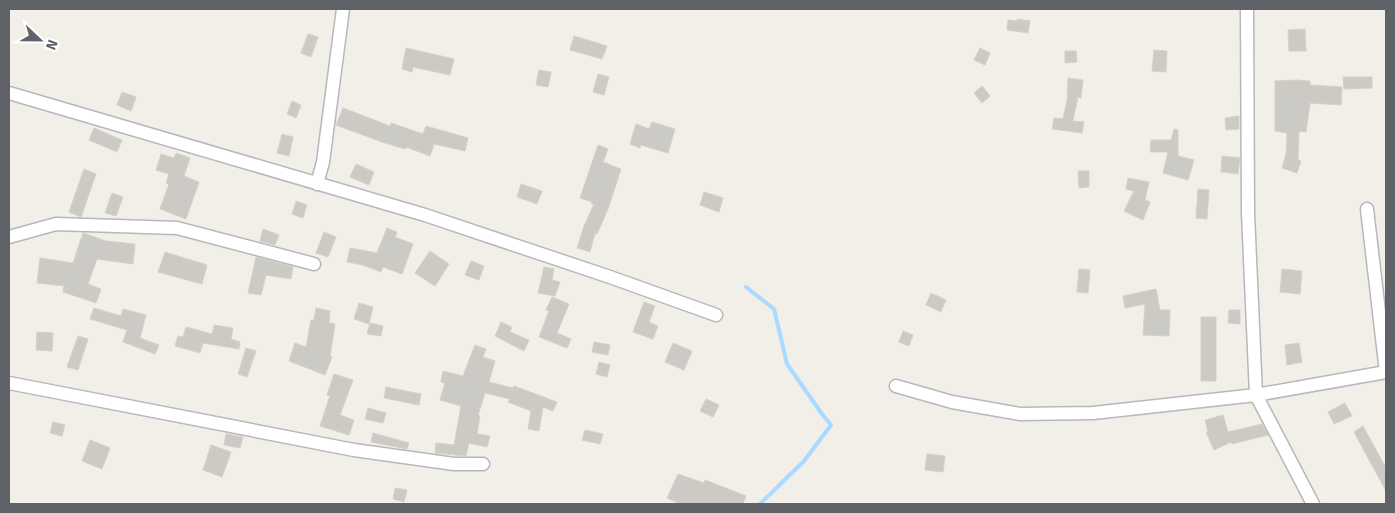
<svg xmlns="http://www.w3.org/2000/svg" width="1395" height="513" font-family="Signika,sans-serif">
	<rect width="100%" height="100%" fill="#f1efe8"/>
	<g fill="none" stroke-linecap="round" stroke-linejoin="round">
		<path stroke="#aadaff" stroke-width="4" d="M 746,287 L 774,309 L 787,364 L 822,414 L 831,425 L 804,461 L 760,504"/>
	</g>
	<path fill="#cccac5" stroke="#d6d1c6" d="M 1017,19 L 1030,21 L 1028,33 L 1007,30 L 1008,20 L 1017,21 Z
		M 1305,29 L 1306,51 L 1289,51 L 1288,30 Z
		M 308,34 L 318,37 L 311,57 L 301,53 Z
		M 574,36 L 607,46 L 602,59 L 570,50 Z
		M 406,48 L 454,59 L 450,75 L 413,67 L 412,72 L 402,69 Z
		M 980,48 L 990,53 L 985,65 L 974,60 Z
		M 1154,50 L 1167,51 L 1166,72 L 1152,71 Z
		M 1065,51 L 1076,51 L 1077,62 L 1065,63 Z
		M 539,70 L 551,72 L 548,87 L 536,85 Z
		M 598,74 L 609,77 L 604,95 L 593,92 Z
		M 1343,77 L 1372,77 L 1372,88 L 1344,89 Z
		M 1068,78 L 1083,80 L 1081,98 L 1078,97 L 1073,121 L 1084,122 L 1082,133 L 1052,129 L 1054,118 L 1063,119 L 1068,96 L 1067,96 Z
		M 1297,80 L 1310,81 L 1310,85 L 1342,87 L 1341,105 L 1310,103 L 1306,132 L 1299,131 L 1298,160 L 1301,161 L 1297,173 L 1282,168 L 1286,154 L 1287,133 L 1275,131 L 1275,81 Z
		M 982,86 L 990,96 L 982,103 L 974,93 Z
		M 122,92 L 136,97 L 131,111 L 117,105 Z
		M 292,101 L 301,105 L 296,118 L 287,114 Z
		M 343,108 L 390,126 L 391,123 L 423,134 L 426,126 L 468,138 L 465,151 L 434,144 L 430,156 L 406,147 L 405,149 L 382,142 L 336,125 Z
		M 1239,116 L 1239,129 L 1226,130 L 1225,118 Z
		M 652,122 L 675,129 L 668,153 L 641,145 L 640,148 L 630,144 L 636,124 L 649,129 Z
		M 94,128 L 122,140 L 117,152 L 89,140 Z
		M 1174,129 L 1178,130 L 1178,156 L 1194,160 L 1188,180 L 1163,173 L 1168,152 L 1150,152 L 1151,140 L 1171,140 Z
		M 282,134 L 293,137 L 289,156 L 277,153 Z
		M 598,145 L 608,149 L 603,162 L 621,169 L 608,209 L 597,234 L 595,233 L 590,252 L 577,248 L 584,226 L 594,204 L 591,204 L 592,202 L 580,198 Z
		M 176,153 L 190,158 L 184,176 L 199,182 L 186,219 L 160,209 L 169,184 L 166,183 L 169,174 L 156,170 L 161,154 L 174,158 Z
		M 1222,156 L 1240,158 L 1238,174 L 1221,172 Z
		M 356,164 L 374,172 L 369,185 L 350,177 Z
		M 84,169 L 96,174 L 81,217 L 69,212 Z
		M 1078,171 L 1089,171 L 1089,187 L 1079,188 Z
		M 1128,178 L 1149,182 L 1145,200 L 1150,202 L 1143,220 L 1124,211 L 1134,191 L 1126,189 Z
		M 521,184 L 542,191 L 537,204 L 517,197 Z
		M 1198,189 L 1209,190 L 1207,219 L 1196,218 Z
		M 704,192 L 723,198 L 719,212 L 700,205 Z
		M 112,193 L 123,197 L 116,216 L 105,213 Z
		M 296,201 L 307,205 L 303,218 L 292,214 Z
		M 387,228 L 397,232 L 395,237 L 413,244 L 402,274 L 383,267 L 381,272 L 363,265 L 347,262 L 350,248 L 377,253 Z
		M 263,229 L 279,235 L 275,245 L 260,241 Z
		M 324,232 L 336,237 L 328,257 L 316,253 Z
		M 83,233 L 106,241 L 135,244 L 133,264 L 97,259 L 88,284 L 101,289 L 96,303 L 63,292 L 64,286 L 37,283 L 40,258 L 73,263 Z
		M 430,251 L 449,264 L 435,286 L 415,273 Z
		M 165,252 L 207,265 L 202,284 L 158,272 Z
		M 256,257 L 293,267 L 291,279 L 266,275 L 261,295 L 248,293 Z
		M 471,261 L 484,266 L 479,280 L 465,275 Z
		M 544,267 L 554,269 L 552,280 L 560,282 L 555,296 L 538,293 Z
		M 1079,269 L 1090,270 L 1088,293 L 1077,292 Z
		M 1282,269 L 1302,271 L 1300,294 L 1280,292 Z
		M 1156,289 L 1160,310 L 1170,310 L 1169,336 L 1143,335 L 1145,304 L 1125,308 L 1123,296 Z
		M 931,293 L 946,300 L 941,312 L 926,305 Z
		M 552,297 L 569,304 L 557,333 L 571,339 L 567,348 L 539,337 L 549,311 L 546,310 Z
		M 644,302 L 655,306 L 649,322 L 658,326 L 653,339 L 633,332 Z
		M 359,303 L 373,307 L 369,324 L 354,319 Z
		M 94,308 L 121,316 L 123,309 L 146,315 L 140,338 L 159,345 L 155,354 L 123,342 L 127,330 L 90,319 Z
		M 316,308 L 330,311 L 329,323 L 335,324 L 330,356 L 332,357 L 325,375 L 289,361 L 295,343 L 306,347 L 311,320 L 314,320 Z
		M 1229,310 L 1240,310 L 1240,324 L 1228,323 Z
		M 1201,317 L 1216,317 L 1216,381 L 1201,381 Z
		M 501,322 L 512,327 L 510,332 L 529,340 L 524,351 L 495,336 Z
		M 370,323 L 383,326 L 381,336 L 367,334 Z
		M 214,325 L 233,328 L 231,339 L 240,342 L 239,349 L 203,343 L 200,353 L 175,346 L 178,336 L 183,337 L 186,327 L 212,334 Z
		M 903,331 L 913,335 L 909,346 L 899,342 Z
		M 37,332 L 53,333 L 52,351 L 36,350 Z
		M 78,336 L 88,339 L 78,370 L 67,367 Z
		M 594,342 L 610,345 L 608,355 L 592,352 Z
		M 673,343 L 692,351 L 684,370 L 665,362 Z
		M 1299,343 L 1302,362 L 1287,365 L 1285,345 Z
		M 475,345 L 486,349 L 483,357 L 495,361 L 489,382 L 513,388 L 514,386 L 557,402 L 553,411 L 543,407 L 539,431 L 528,429 L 531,411 L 508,402 L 510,399 L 485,393 L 478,415 L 480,416 L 477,434 L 490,436 L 487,447 L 469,443 L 466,456 L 435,453 L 436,443 L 454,445 L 461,406 L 440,400 L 445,383 L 441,382 L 443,371 L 463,376 Z
		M 246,348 L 256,351 L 247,377 L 238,374 Z
		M 599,362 L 610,365 L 607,377 L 596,374 Z
		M 334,374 L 353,380 L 340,415 L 354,420 L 349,435 L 320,426 L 330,396 L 327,395 Z
		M 386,387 L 421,394 L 419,405 L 384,398 Z
		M 706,399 L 719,405 L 713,417 L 700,411 Z
		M 1345,403 L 1352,416 L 1334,424 L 1328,412 Z
		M 368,408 L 386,413 L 383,423 L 365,419 Z
		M 1223,415 L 1228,432 L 1262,424 L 1268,435 L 1232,444 L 1231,442 L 1214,450 L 1206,432 L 1208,432 L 1205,420 Z
		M 53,422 L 65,425 L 62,436 L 50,433 Z
		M 1363,426 L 1386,468 L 1386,491 L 1354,432 Z
		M 585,430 L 603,434 L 600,444 L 582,440 Z
		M 373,433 L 409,443 L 407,449 L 371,442 Z
		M 226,434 L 243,437 L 240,448 L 224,445 Z
		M 90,440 L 110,448 L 102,469 L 82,461 Z
		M 211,445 L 231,452 L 222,477 L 203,470 Z
		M 927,454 L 945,456 L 943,472 L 925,470 Z
		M 678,474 L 704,483 L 705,480 L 746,496 L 743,504 L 681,504 L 667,498 Z
		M 395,488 L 407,490 L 404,502 L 393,499 Z"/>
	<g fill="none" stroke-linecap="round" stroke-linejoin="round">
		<g stroke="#b5b8bc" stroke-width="15">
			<path id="street" d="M 1247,9 L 1248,213 L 1256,395 L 1313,504
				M 9,93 L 425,215 L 610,277 L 716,315
				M 317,184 L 323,162 L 343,9
				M 9,237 L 56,224 L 177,228 L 314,264
				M 9,383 L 354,450 L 454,464 L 483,464
				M 896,386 L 952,402 L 1020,414 L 1093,413 L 1256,395 L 1386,372 L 1367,209"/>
		</g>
		<use href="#street" stroke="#fff" stroke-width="12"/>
	</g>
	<rect width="1395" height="513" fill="none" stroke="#5f6368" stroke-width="20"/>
	<g transform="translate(40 40) rotate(112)" stroke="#ffffff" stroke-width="4" paint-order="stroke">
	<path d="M0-4L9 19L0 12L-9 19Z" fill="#5f6368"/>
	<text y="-8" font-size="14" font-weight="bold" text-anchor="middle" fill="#5f6368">N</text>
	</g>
</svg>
